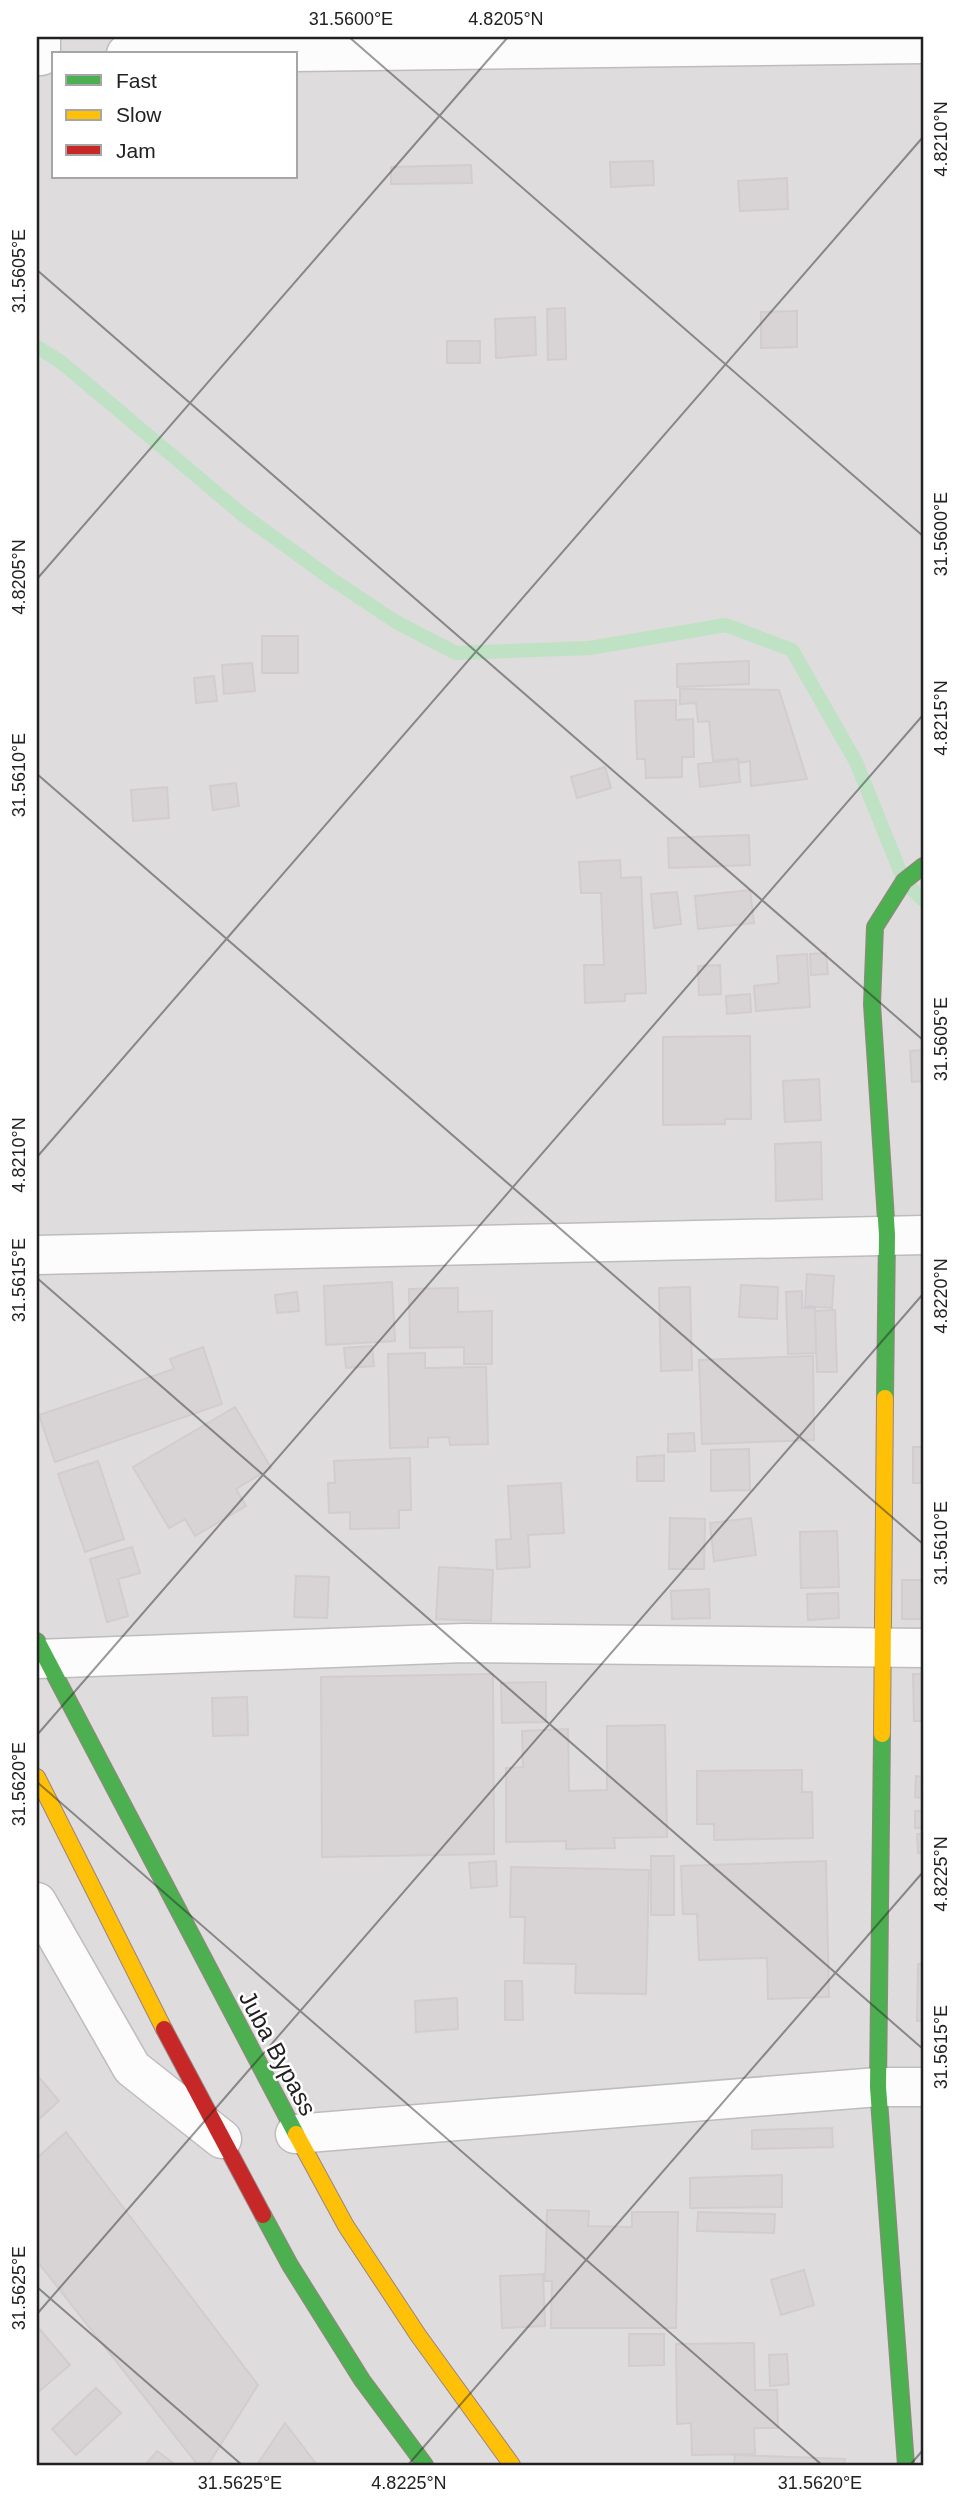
<svg xmlns="http://www.w3.org/2000/svg" width="960" height="2502" font-family="Helvetica,sans-serif">
	<rect width="100%" height="100%" fill="#efebed"/>
	<path fill="#dedcdd" fill-rule="evenodd" d="M 37,37 L 923,37 L 923,2465 L 37,2465 ZM 54,54 L 296,54 L 296,177 L 54,177 Z"/>
	<g fill="none" stroke-linecap="round" stroke-linejoin="round">
		<path stroke="#bfe1c4" stroke-width="14" d="M 37,347 L 61,362 L 243,515 L 330,578 L 396,622 L 456,653 L 590,648 L 726,625 L 792,650 L 856,762 L 904,881 L 923,900"/>
	</g>
	<path fill="#d8d4d6" stroke="#d2ccd0" stroke-width="2" d="M 653,161 L 654,185 L 611,187 L 610,162 Z
		M 471,165 L 472,183 L 391,184 L 391,167 Z
		M 787,178 L 788,209 L 740,211 L 738,181 Z
		M 565,308 L 566,359 L 548,360 L 547,309 Z
		M 797,311 L 797,347 L 761,348 L 761,312 Z
		M 535,317 L 536,355 L 496,358 L 495,319 Z
		M 447,341 L 480,341 L 480,363 L 447,363 Z
		M 262,636 L 298,636 L 298,673 L 262,673 Z
		M 749,661 L 749,684 L 677,687 L 677,664 Z
		M 252,663 L 255,691 L 224,694 L 222,665 Z
		M 214,676 L 217,701 L 196,703 L 194,678 Z
		M 680,689 L 779,690 L 807,779 L 751,786 L 750,761 L 739,763 L 738,758 L 713,761 L 709,721 L 698,722 L 696,703 L 680,704 Z
		M 676,700 L 676,720 L 693,719 L 694,757 L 682,757 L 682,777 L 646,778 L 645,759 L 637,759 L 635,701 Z
		M 738,759 L 740,782 L 700,787 L 698,764 Z
		M 605,767 L 611,788 L 577,798 L 571,777 Z
		M 236,783 L 239,806 L 213,810 L 210,786 Z
		M 167,787 L 169,818 L 133,821 L 131,790 Z
		M 749,835 L 750,865 L 669,868 L 668,838 Z
		M 620,860 L 621,878 L 641,877 L 646,993 L 625,994 L 625,1001 L 585,1003 L 584,965 L 604,965 L 601,893 L 581,893 L 579,862 Z
		M 750,890 L 754,923 L 698,929 L 695,896 Z
		M 677,892 L 681,924 L 654,928 L 651,894 Z
		M 826,953 L 828,974 L 811,975 L 810,954 Z
		M 807,954 L 810,1007 L 756,1011 L 754,986 L 779,983 L 777,956 Z
		M 720,965 L 721,994 L 699,995 L 698,966 Z
		M 750,994 L 751,1012 L 727,1014 L 726,996 Z
		M 750,1036 L 751,1119 L 725,1119 L 725,1124 L 663,1125 L 663,1037 Z
		M 923,1050 L 923,1081 L 912,1082 L 910,1051 Z
		M 819,1079 L 821,1120 L 785,1122 L 783,1081 Z
		M 821,1142 L 822,1199 L 776,1201 L 775,1144 Z
		M 807,1274 L 834,1276 L 832,1308 L 805,1306 Z
		M 392,1282 L 395,1341 L 326,1345 L 324,1286 Z
		M 741,1285 L 778,1287 L 777,1319 L 739,1317 Z
		M 690,1287 L 692,1370 L 661,1371 L 659,1288 Z
		M 458,1288 L 458,1312 L 492,1311 L 492,1364 L 464,1364 L 464,1347 L 410,1348 L 409,1289 Z
		M 802,1291 L 802,1308 L 815,1308 L 816,1353 L 788,1354 L 786,1292 Z
		M 297,1292 L 299,1311 L 277,1313 L 275,1295 Z
		M 835,1310 L 837,1372 L 817,1372 L 815,1311 Z
		M 372,1346 L 374,1366 L 346,1368 L 344,1348 Z
		M 203,1347 L 222,1404 L 55,1462 L 39,1415 L 174,1369 L 170,1359 Z
		M 425,1353 L 425,1368 L 486,1367 L 488,1444 L 450,1445 L 449,1437 L 428,1438 L 428,1447 L 390,1448 L 388,1354 Z
		M 813,1356 L 814,1440 L 702,1444 L 699,1360 Z
		M 235,1407 L 271,1468 L 236,1489 L 246,1506 L 195,1536 L 185,1519 L 169,1528 L 133,1467 Z
		M 694,1433 L 695,1451 L 668,1452 L 668,1434 Z
		M 913,1447 L 923,1447 L 923,1483 L 913,1483 Z
		M 749,1449 L 750,1490 L 711,1491 L 711,1450 Z
		M 664,1455 L 664,1481 L 637,1481 L 637,1457 Z
		M 410,1458 L 411,1510 L 399,1510 L 399,1528 L 350,1529 L 350,1512 L 329,1513 L 328,1483 L 335,1483 L 334,1461 Z
		M 98,1461 L 124,1539 L 85,1552 L 58,1474 Z
		M 561,1483 L 564,1533 L 528,1535 L 530,1567 L 497,1569 L 496,1540 L 511,1539 L 508,1486 Z
		M 670,1518 L 705,1519 L 704,1569 L 669,1569 Z
		M 751,1518 L 756,1555 L 714,1561 L 710,1523 Z
		M 837,1531 L 839,1587 L 801,1588 L 800,1532 Z
		M 132,1547 L 140,1573 L 118,1579 L 128,1616 L 107,1622 L 90,1559 Z
		M 439,1567 L 493,1570 L 491,1621 L 436,1619 Z
		M 296,1576 L 329,1577 L 327,1618 L 294,1617 Z
		M 902,1580 L 923,1580 L 923,1619 L 902,1619 Z
		M 709,1589 L 710,1618 L 672,1619 L 671,1591 Z
		M 838,1593 L 839,1618 L 808,1620 L 807,1594 Z
		M 493,1674 L 494,1854 L 322,1857 L 321,1677 Z
		M 913,1674 L 923,1674 L 923,1721 L 914,1721 Z
		M 546,1682 L 546,1722 L 502,1723 L 501,1683 Z
		M 247,1697 L 248,1735 L 213,1736 L 212,1698 Z
		M 665,1725 L 667,1837 L 614,1838 L 615,1848 L 566,1849 L 566,1841 L 506,1842 L 506,1768 L 523,1767 L 522,1731 L 568,1729 L 569,1791 L 607,1790 L 607,1726 Z
		M 802,1770 L 802,1792 L 812,1792 L 813,1838 L 714,1840 L 714,1824 L 697,1824 L 697,1771 Z
		M 916,1776 L 923,1777 L 923,1798 L 915,1797 Z
		M 915,1811 L 923,1811 L 923,1828 L 915,1828 Z
		M 917,1834 L 923,1834 L 923,1853 L 918,1853 Z
		M 651,1856 L 674,1856 L 674,1915 L 651,1915 Z
		M 496,1861 L 497,1886 L 471,1888 L 469,1863 Z
		M 826,1861 L 829,1997 L 768,1999 L 767,1958 L 699,1960 L 697,1914 L 683,1914 L 681,1866 Z
		M 511,1867 L 649,1870 L 646,1994 L 575,1993 L 576,1964 L 524,1963 L 525,1917 L 510,1917 Z
		M 918,1964 L 923,1964 L 923,2021 L 917,2021 Z
		M 505,1981 L 522,1981 L 523,2020 L 505,2020 Z
		M 457,1998 L 458,2029 L 416,2032 L 415,2001 Z
		M 37,2075 L 59,2101 L 37,2121 Z
		M 832,2128 L 833,2147 L 752,2149 L 752,2130 Z
		M 66,2132 L 258,2385 L 208,2465 L 198,2465 L 37,2261 L 37,2158 Z
		M 782,2175 L 782,2207 L 690,2208 L 690,2178 Z
		M 547,2210 L 589,2211 L 588,2226 L 632,2227 L 632,2212 L 678,2212 L 676,2328 L 551,2328 L 552,2281 L 545,2281 Z
		M 698,2212 L 775,2214 L 774,2233 L 697,2231 Z
		M 804,2270 L 814,2305 L 781,2315 L 771,2280 Z
		M 543,2274 L 545,2326 L 502,2328 L 500,2276 Z
		M 37,2326 L 70,2365 L 37,2393 Z
		M 629,2334 L 664,2334 L 664,2365 L 629,2366 Z
		M 754,2343 L 755,2390 L 777,2390 L 778,2428 L 754,2428 L 755,2454 L 692,2455 L 691,2423 L 677,2424 L 676,2344 Z
		M 787,2354 L 789,2384 L 770,2386 L 769,2355 Z
		M 96,2388 L 121,2413 L 76,2455 L 52,2429 Z
		M 285,2423 L 317,2465 L 257,2465 Z
		M 157,2451 L 176,2465 L 145,2465 Z
		M 735,2455 L 845,2459 L 844,2465 L 734,2465 Z"/>
	<g fill="none" stroke-linecap="round" stroke-linejoin="round">
		<g stroke="#bebcbd" stroke-width="41">
			<path id="street" d="M 41,37 L 41,56
				M 126,54 L 923,44
				M 37,1255 L 923,1235
				M 37,1659 L 464,1643 L 923,1648
				M 37,1902 L 132,2068 L 222,2139
				M 295,2134 L 878,2087 L 923,2087"/>
		</g>
		<g stroke="#9a8383" stroke-width="18">
			<path id="fast" d="M 885,1398 L 887,1235 L 872,1004 L 875,927 L 904,881 L 923,866
				M 37,1641 L 296,2134
				M 882,1734 L 878,2087 L 906,2465
				M 263,2215 L 290,2265 L 362,2380 L 425,2465"/>
		</g>
		<g stroke="#9a8383" stroke-width="18">
			<path id="slow" d="M 882,1734 L 885,1398
				M 37,1777 L 164,2029
				M 296,2134 L 346,2226 L 418,2335 L 512,2465"/>
		</g>
		<g stroke="#9a8383" stroke-width="18">
			<path id="jam" d="M 164,2029 L 263,2215"/>
		</g>
		<use href="#street" stroke="#fdfcfc" stroke-width="38"/>
		<use href="#fast" stroke="#4caf50" stroke-width="16"/>
		<use href="#slow" stroke="#ffc107" stroke-width="16"/>
		<use href="#jam" stroke="#c62828" stroke-width="16"/>
	</g>
	<path fill="none" stroke="#212121" stroke-width="2" stroke-opacity="0.45" d="M 349,37 L 923,536M 37,270 L 923,1040M 37,579 L 508,37M 37,774 L 923,1544M 37,1157 L 923,137M 37,1278 L 923,2049M 37,1735 L 923,715M 37,1782 L 822,2465M 37,2287 L 242,2465M 37,2314 L 923,1294M 408,2465 L 923,1872M 910,2465 L 923,2450"/>
	<g text-anchor="middle" dominant-baseline="central" stroke-width="5" stroke-linejoin="round" paint-order="stroke">
		<g font-size="24" fill="#212121" stroke="#fff">
			<text transform="translate(278 2053) rotate(62)">Juba Bypass</text>
		</g>
	</g>
	<rect width="960" height="2502" fill="none" stroke="#ffffff" stroke-width="77"/>
	<rect x="52" y="52" width="245" height="126" fill="#ffffff" stroke="#a6a6a6" stroke-width="2"/>
	<rect x="66" y="75" width="35" height="10" fill="#4caf50" stroke="#a6a6a6" stroke-width="2"/>
	<text x="116" y="88" font-size="21" fill="#212121">Fast</text>
	<rect x="66" y="110" width="35" height="10" fill="#ffc107" stroke="#a6a6a6" stroke-width="2"/>
	<text x="116" y="122" font-size="21" fill="#212121">Slow</text>
	<rect x="66" y="145" width="35" height="10" fill="#c62828" stroke="#a6a6a6" stroke-width="2"/>
	<text x="116" y="158" font-size="21" fill="#212121">Jam</text>
	<rect x="38" y="38" width="884" height="2426" fill="none" stroke="#212121" stroke-width="2.5"/>
	<g font-size="18" text-anchor="middle" fill="#212121">
		<text x="351" y="25">31.5600°E</text>
		<text x="506" y="25">4.8205°N</text>
		<text transform="translate(941 139) rotate(-90)" y="6">4.8210°N</text>
		<text transform="translate(19 271) rotate(-90)" y="6">31.5605°E</text>
		<text transform="translate(941 534) rotate(-90)" y="6">31.5600°E</text>
		<text transform="translate(19 577) rotate(-90)" y="6">4.8205°N</text>
		<text transform="translate(941 718) rotate(-90)" y="6">4.8215°N</text>
		<text transform="translate(19 775) rotate(-90)" y="6">31.5610°E</text>
		<text transform="translate(941 1039) rotate(-90)" y="6">31.5605°E</text>
		<text transform="translate(19 1155) rotate(-90)" y="6">4.8210°N</text>
		<text transform="translate(19 1280) rotate(-90)" y="6">31.5615°E</text>
		<text transform="translate(941 1296) rotate(-90)" y="6">4.8220°N</text>
		<text transform="translate(941 1543) rotate(-90)" y="6">31.5610°E</text>
		<text transform="translate(19 1784) rotate(-90)" y="6">31.5620°E</text>
		<text transform="translate(941 1874) rotate(-90)" y="6">4.8225°N</text>
		<text transform="translate(941 2047) rotate(-90)" y="6">31.5615°E</text>
		<text transform="translate(19 2288) rotate(-90)" y="6">31.5625°E</text>
		<text x="240" y="2489">31.5625°E</text>
		<text x="409" y="2489">4.8225°N</text>
		<text x="820" y="2489">31.5620°E</text>
	</g>
</svg>
